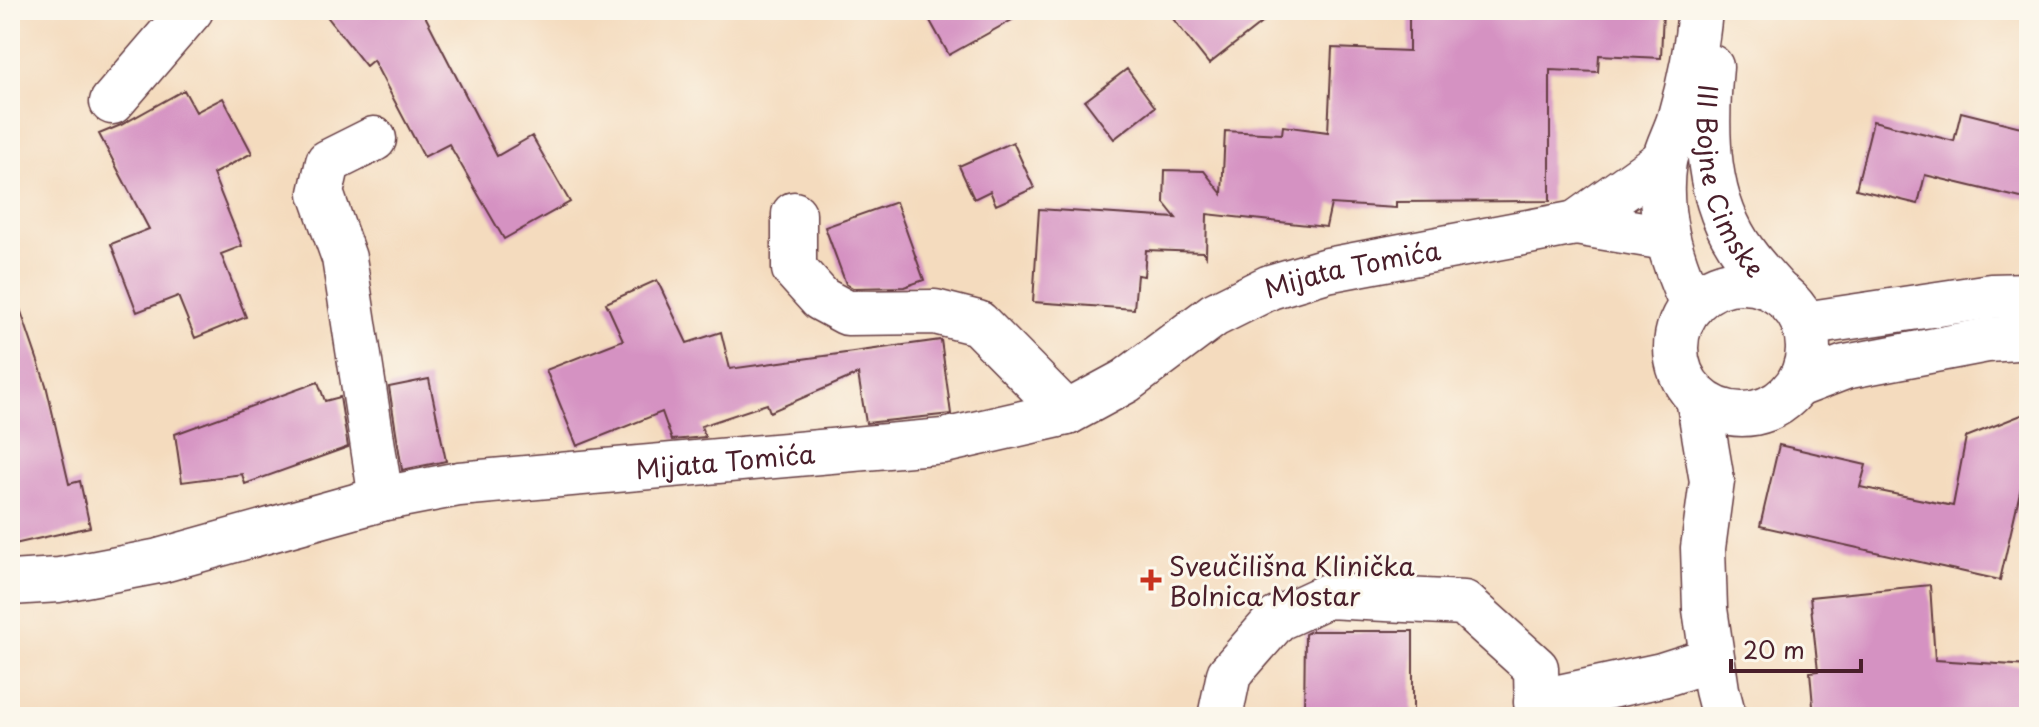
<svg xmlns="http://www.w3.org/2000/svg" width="2039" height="727" font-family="'Playpen Sans',sans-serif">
	<rect width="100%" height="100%" fill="#fbf7ec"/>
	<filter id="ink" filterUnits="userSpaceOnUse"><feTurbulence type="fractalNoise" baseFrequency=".0125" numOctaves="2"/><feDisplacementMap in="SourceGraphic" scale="16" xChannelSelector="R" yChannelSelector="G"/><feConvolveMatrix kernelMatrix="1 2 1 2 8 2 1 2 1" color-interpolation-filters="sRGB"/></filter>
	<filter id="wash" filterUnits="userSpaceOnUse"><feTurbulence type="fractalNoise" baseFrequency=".006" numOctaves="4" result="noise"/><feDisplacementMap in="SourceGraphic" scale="32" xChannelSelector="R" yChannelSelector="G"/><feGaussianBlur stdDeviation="1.8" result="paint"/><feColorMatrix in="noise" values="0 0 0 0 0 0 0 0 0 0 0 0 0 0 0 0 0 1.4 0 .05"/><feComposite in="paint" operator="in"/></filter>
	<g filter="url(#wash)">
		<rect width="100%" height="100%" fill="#f4dbbe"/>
		<g id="blocks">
			<path fill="#d592c2" d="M 322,10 L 422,10 L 497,156 L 532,136 L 570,202 L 504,239 L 449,144 L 424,157 L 373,60 L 366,66 Z
				M 924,10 L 1030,10 L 949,55 Z
				M 1166,10 L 1278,10 L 1209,64 Z
				M 1526,10 L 1663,10 L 1661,58 L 1599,55 L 1598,72 L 1550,70 L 1550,201 L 1396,202 L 1396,208 L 1331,204 L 1326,227 L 1207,214 L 1206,256 L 1203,252 L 1146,250 L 1144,276 L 1137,275 L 1134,309 L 1033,302 L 1039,209 L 1176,218 L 1164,203 L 1165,170 L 1204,171 L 1222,194 L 1225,131 L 1282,134 L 1283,126 L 1328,132 L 1332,48 L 1409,51 L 1409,16 L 1526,18 Z
				M 1127,69 L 1155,107 L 1114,139 L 1085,101 Z
				M 184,90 L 196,112 L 223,98 L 252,153 L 213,174 L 242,246 L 221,254 L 246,317 L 195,338 L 178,296 L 137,312 L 111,244 L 149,229 L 99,134 L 121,125 Z
				M 1961,112 L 2029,129 L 2029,200 L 1925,175 L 1918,204 L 1856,189 L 1873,121 L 1954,141 Z
				M 1013,142 L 1034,188 L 996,205 L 990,191 L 974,199 L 959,166 Z
				M 896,202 L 924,280 L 904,287 L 853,288 L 846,284 L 825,227 Z
				M 657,280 L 687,343 L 721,332 L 730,369 L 941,340 L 951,414 L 866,423 L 858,374 L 770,412 L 767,404 L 701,426 L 705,437 L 672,440 L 662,412 L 577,446 L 546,370 L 623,340 L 606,303 Z
				M 16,297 L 46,385 L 69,484 L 80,481 L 90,527 L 10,545 L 10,298 Z
				M 429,379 L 446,461 L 402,470 L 389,387 Z
				M 318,382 L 325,401 L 340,397 L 348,447 L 245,484 L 242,474 L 182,482 L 175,434 Z
				M 2029,412 L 2029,452 L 2000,580 L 1760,526 L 1779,445 L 1866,465 L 1860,487 L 1953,506 L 1966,437 Z
				M 1930,585 L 1935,660 L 2029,666 L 2029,717 L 1814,717 L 1810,672 L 1818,671 L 1810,597 Z
				M 1311,631 L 1413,631 L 1413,717 L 1304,717 L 1305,634 Z"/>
		</g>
	</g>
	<g filter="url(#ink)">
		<use href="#blocks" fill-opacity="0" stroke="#643b41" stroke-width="2"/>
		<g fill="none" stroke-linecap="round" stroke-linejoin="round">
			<g stroke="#643b41" stroke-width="47">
				<g id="minor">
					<path id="s1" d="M 1711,67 C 1705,131 1705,201 1745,254 C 1755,268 1767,280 1778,293"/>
					<path d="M 112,102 L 191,10"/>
					<path d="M 374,139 L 328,162 L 321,193 L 344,258 L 381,499"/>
					<path d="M 1664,160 L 1576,223 L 1666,238"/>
					<path d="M 794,214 L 794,269 L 821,299 L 847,313 L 935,312 L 978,323 L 1067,413"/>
					<circle cx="1742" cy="348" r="66"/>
					<path d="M 1692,305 C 1671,259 1656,212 1664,161 C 1667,147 1675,133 1679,120 C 1689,85 1697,46 1700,10"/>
					<path d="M 1804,324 L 1991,296 L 2029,295"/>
					<path d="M 1798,385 L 1845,367 L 1988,340 L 2029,337"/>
					<path d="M 1698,398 L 1712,481 L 1703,548 L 1705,609 L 1717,690 L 1724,717"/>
					<path id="s2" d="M 10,583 L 59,580 L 159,561 L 381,499 L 459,484 L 944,441 L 1067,413 L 1126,381 L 1214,315 L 1270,287 L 1327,270 L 1576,223"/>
					<path d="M 1536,702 L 1662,675 L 1712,659"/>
					<path d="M 1220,717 L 1229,674 L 1277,619 L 1327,596 L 1464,603 L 1536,668 L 1537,717"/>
				</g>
			</g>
			<use href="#minor" stroke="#fff" stroke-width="44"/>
		</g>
	</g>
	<path fill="#c8321e" stroke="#fbf7ec" stroke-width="3" d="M1147 568h8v8h8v8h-8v8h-8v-8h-8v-8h8z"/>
	<g text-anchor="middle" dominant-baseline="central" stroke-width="6" stroke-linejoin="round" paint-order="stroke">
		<g font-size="26" fill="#4a1f2b" stroke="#fbf7ec">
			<text stroke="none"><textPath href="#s1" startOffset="118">III Bojne Cimske</textPath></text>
			<text stroke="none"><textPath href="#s2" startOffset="1398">Mijata Tomića</textPath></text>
			<text stroke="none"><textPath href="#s2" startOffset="728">Mijata Tomića</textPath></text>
		</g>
		<g font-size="26" fill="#4a1f2b" stroke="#fbf7ec" text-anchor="start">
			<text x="1169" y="565">Sveučilišna Klinička<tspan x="1169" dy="30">Bolnica Mostar</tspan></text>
		</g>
	</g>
	<rect width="2039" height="727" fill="none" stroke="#fbf7ec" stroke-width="40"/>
	<path d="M1731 659v12h130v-12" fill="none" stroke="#4a1f2b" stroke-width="4"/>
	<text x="1743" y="659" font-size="24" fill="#4a1f2b" stroke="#fbf7ec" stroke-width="6" paint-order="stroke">20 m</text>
</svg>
